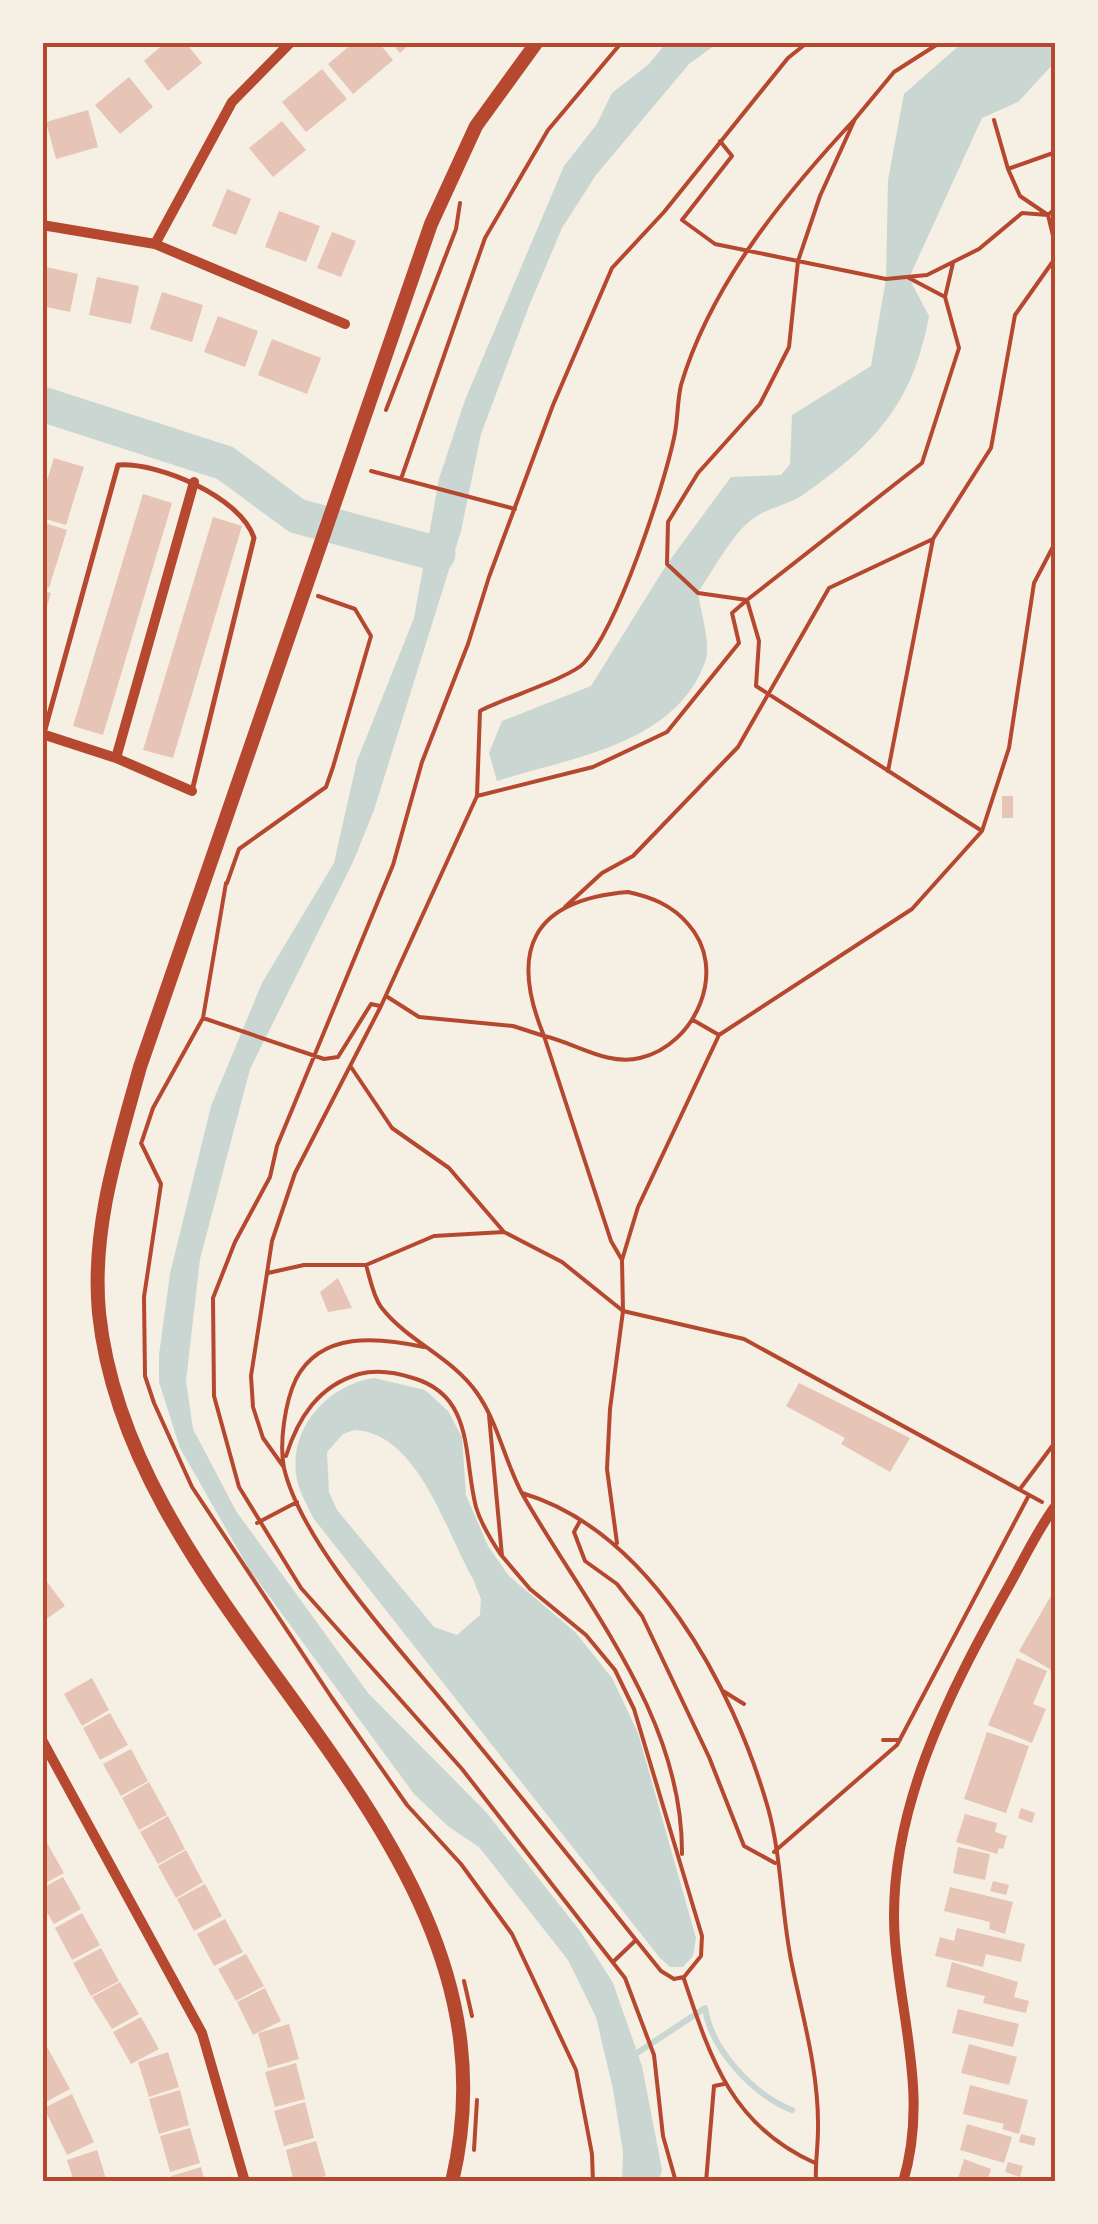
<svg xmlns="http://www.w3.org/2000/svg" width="1098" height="2224" font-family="'PT Sans',sans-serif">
	<rect width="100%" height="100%" fill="#f6efe4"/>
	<path fill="#c9d6d2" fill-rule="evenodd" d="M 666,43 L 718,43 L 689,64 L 596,175 L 562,228 L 529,306 L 481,434 L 461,531 L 374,810 L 353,862 L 250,1069 L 200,1259 L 186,1381 L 193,1429 L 236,1511 L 368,1693 L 486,1812 L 580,1931 L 613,1983 L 642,2066 L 662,2170 L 658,2181 L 622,2181 L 623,2152 L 613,2089 L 596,2017 L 568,1960 L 479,1847 L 449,1827 L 414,1794 L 249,1569 L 180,1448 L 159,1382 L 159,1355 L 170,1274 L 211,1106 L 262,983 L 334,863 L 357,761 L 414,618 L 439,479 L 465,400 L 564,166 L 597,124 L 612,93 L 649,64 Z
		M 962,43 L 1055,43 L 1055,62 L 1018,102 L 982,118 L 909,278 L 929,316 C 913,403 875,445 804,494 C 789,505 769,507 754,518 C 732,533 714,570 698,592 C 700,611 712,645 705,662 C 675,745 572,757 497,781 L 489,753 L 502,721 L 591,686 L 667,564 L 731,477 L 781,475 L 790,464 L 792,415 L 871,366 L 886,279 L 888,180 L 904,94 Z
		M 374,1378 L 425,1390 L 448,1411 L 462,1437 L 466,1495 L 488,1546 L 509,1576 L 575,1632 L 612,1678 L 638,1733 L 696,1938 L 693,1956 L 683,1967 L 670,1967 L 660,1958 L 314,1519 C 307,1505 298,1490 296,1474 C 290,1427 328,1385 374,1378 ZM 354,1430 C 418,1432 446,1532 473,1579 L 481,1599 L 480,1615 L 457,1635 L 434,1627 L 337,1510 L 329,1492 L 327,1452 L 343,1434 Z"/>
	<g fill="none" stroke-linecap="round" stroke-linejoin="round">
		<path stroke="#c9d6d2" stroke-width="6" d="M 631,2057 L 705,2008 C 711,2050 754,2095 792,2110"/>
		<path stroke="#c9d6d2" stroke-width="35" d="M 42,404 L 225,463 L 297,516 L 438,554"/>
	</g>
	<path fill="#e6c5b7" d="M 166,42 L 185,42 L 202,63 L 168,91 L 144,61 Z
		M 354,42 L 378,42 L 393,60 L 353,94 L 328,64 Z
		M 391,42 L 412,42 L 400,53 Z
		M 322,69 L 347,99 L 306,132 L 282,102 Z
		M 129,77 L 153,107 L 120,134 L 95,105 Z
		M 88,110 L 98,147 L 56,159 L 46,122 Z
		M 282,121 L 306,150 L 273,177 L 249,148 Z
		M 227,189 L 251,199 L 236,235 L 212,226 Z
		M 279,211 L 320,226 L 306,262 L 265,247 Z
		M 332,232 L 356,241 L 341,277 L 317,268 Z
		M 42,266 L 78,274 L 70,312 L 42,306 Z
		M 97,277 L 139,286 L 131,324 L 89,315 Z
		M 162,292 L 203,305 L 192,342 L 150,329 Z
		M 218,316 L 258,331 L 245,367 L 204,352 Z
		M 272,339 L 321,358 L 307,394 L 258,375 Z
		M 54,458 L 84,467 L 66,525 L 42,518 L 42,496 Z
		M 143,494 L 172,503 L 103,735 L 73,726 Z
		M 213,517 L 242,526 L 173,758 L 143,750 Z
		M 42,522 L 67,530 L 49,588 L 42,586 Z
		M 42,590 L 51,593 L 44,616 L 42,616 Z
		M 1002,796 L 1013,796 L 1013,818 L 1002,818 Z
		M 338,1278 L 352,1308 L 328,1312 L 320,1292 Z
		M 799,1383 L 910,1438 L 890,1472 L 841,1444 L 845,1438 L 786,1406 Z
		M 42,1575 L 65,1606 L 42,1622 Z
		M 1052,1594 L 1056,1596 L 1053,1671 L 1019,1651 Z
		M 1017,1658 L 1047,1671 L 1033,1704 L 1046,1709 L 1032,1743 L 988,1725 Z
		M 92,1678 L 109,1710 L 82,1726 L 64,1694 Z
		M 110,1713 L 128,1745 L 100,1760 L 83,1728 Z
		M 987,1732 L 1029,1746 L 1006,1813 L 964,1799 Z
		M 131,1749 L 148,1781 L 121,1796 L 103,1764 Z
		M 149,1782 L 167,1815 L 139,1830 L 122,1798 Z
		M 1021,1808 L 1035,1813 L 1032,1823 L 1018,1818 Z
		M 965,1814 L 997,1823 L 995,1832 L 1007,1836 L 1003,1849 L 999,1848 L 997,1854 L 956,1842 Z
		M 168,1816 L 185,1849 L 158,1864 L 140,1832 Z
		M 46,1841 L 64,1873 L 42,1885 L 42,1843 Z
		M 958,1847 L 990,1854 L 985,1880 L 953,1873 Z
		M 186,1850 L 203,1882 L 176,1898 L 158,1866 Z
		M 63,1877 L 81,1909 L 54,1924 L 42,1904 L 42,1888 Z
		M 993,1881 L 1009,1885 L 1006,1895 L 990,1891 Z
		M 205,1884 L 222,1916 L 194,1931 L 177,1899 Z
		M 950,1887 L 1013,1902 L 1005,1934 L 989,1929 L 990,1922 L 944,1911 Z
		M 82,1913 L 100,1945 L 72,1960 L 55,1928 Z
		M 225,1919 L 243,1952 L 214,1966 L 197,1934 Z
		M 957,1928 L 1025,1944 L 1021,1962 L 986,1954 L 983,1967 L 935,1956 L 940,1937 L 954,1941 Z
		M 101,1948 L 119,1981 L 91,1996 L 73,1963 Z
		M 246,1954 L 264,1986 L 236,2001 L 218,1969 Z
		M 952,1962 L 1018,1982 L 1014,1997 L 1029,2001 L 1026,2013 L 983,2003 L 985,1996 L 946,1987 Z
		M 120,1982 L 139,2014 L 112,2029 L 92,1997 Z
		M 265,1988 L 281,2021 L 253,2035 L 237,2002 Z
		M 958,2009 L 1019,2024 L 1013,2047 L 952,2033 Z
		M 141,2017 L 159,2049 L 131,2064 L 113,2032 Z
		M 289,2024 L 299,2059 L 268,2068 L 258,2033 Z
		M 45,2043 L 70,2089 L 42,2104 L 42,2044 Z
		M 969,2044 L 1017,2057 L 1009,2085 L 961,2073 Z
		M 168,2052 L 179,2087 L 149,2097 L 138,2062 Z
		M 296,2063 L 305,2099 L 275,2107 L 265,2072 Z
		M 970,2085 L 1028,2100 L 1019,2134 L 1002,2129 L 1004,2124 L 963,2114 Z
		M 180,2090 L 189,2125 L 159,2134 L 149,2099 Z
		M 72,2094 L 94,2142 L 67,2155 L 44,2108 Z
		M 305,2102 L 314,2138 L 284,2146 L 274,2111 Z
		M 967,2124 L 1012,2137 L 1004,2163 L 960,2150 Z
		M 190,2128 L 200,2163 L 170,2172 L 160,2136 Z
		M 1021,2134 L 1036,2138 L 1034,2146 L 1019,2142 Z
		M 316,2141 L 326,2176 L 294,2182 L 286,2150 Z
		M 97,2150 L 107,2182 L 74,2182 L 67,2160 Z
		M 964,2159 L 991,2169 L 987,2182 L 957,2182 Z
		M 1008,2162 L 1023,2166 L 1020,2177 L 1005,2172 Z
		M 201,2167 L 205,2182 L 172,2182 L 171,2176 Z"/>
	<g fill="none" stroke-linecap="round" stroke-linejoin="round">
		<path stroke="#b5482f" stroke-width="4" d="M 994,120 L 1008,169
			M 720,141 L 732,156 L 682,220 L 715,244 L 886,279 L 927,275 L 979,249 L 1022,213 L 1048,215 L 1056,208
			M 1056,152 L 1008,169 L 1020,196 L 1048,215 L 1056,248
			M 909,278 L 945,297 L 959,348 L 922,463 L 747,600 L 698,593 L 667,564 L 668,522 L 698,473 L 760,404 L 789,347 L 798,261 L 820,196 L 855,119 L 894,72 L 941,42
			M 945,297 L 953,263
			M 386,410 L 456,229 L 460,203
			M 371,471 L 515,509
			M 401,479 L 485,238 L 548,130 L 622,42
			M 888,771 L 933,539 L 991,448 L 1015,315 L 1056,257
			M 477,796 L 593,767 L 667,732 L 739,643 L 732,613 L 747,600 L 759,641 L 756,686 L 982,831
			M 227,883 L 239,849 L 326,787 L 333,767 L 371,636 L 355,609 L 318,596
			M 628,892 C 651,897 672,905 688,924 C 729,969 696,1045 640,1058 C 606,1066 576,1043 544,1036 C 509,951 531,900 628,892 Z
			M 565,907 L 602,873 L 633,856 L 738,747 L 829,588 L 933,539
			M 386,996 L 419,1017 L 513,1026 L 544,1036 L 611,1241 L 622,1260
			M 203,1018 L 324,1059 L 338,1057 L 371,1004 L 380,1006
			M 693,1020 L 719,1035
			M 351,1067 L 392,1128 L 449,1168 L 504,1232 L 562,1262 L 623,1311 L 744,1339 L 1042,1502
			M 142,1141 L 153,1108 L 203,1018 L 226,883
			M 141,1143 L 161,1184 L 144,1297 L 145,1376 L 154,1403 L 192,1487 L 332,1698 L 407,1805 L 461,1864 L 512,1934 L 576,2070 L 592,2154 L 593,2182
			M 504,1232 L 434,1236 L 366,1265 C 370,1278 373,1296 381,1307 C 408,1342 452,1357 477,1393 C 499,1424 505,1464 524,1497 C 588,1608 683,1718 682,1854
			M 268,1273 L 304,1265 L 366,1265
			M 424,1347 C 378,1337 321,1331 296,1379 C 285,1402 279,1443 284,1468 C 302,1545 400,1649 450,1710 C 513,1787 575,1863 636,1940 L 661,1971 L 674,1979 L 684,1977 L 701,1956 L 702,1936 L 634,1709 L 615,1670 L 586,1635 L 530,1589 L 502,1556 L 489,1415
			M 286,1456 C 298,1418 318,1386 359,1374 C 378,1369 395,1372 413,1378 C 475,1396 463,1457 476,1507 C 481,1524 491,1540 501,1555
			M 283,1466 L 263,1438 L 253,1407 L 251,1376 L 272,1241 L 295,1173 L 381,1006 L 477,796 L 480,711 C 504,698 570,678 584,663 C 618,627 663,489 674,438 C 678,421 677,402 681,385 C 711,284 785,194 855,119
			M 1020,1489 L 1056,1441
			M 522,1493 C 650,1531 733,1686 768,1808 C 782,1858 781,1913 792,1965 C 803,2018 819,2073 818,2129 C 818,2147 815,2164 816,2182
			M 580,1521 L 574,1532 L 585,1561 L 617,1584 L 642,1616 L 709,1757 L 744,1846 L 775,1863
			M 257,1523 L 297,1502
			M 617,1543 L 607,1469 L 610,1409 L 623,1311 L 622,1260 L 638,1207 L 719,1035 L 912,909 L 982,831 L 1009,748 L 1034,583 L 1056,541
			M 723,1691 L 744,1704
			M 883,1740 L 900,1740
			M 774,1852 L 897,1745 L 1029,1495
			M 614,1961 L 636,1940
			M 684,1979 C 711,2060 732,2126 815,2163
			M 464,1981 L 472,2016
			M 474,2150 L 477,2100
			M 676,2182 L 663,2136 L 654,2055 L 625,1978 L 462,1769 L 301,1588 L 239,1487 L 214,1396 L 213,1298 L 235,1242 L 270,1177 L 277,1146 L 393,865 L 422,762 L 468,644 L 489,577 L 553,405 L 612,268 L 664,212 L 788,58 L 808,42
			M 706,2182 L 714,2086 L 724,2084"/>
		<path stroke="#b5482f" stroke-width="5" d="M 44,733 L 118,465 C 158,462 241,497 254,538 L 192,791"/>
		<path stroke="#b5482f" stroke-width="10" d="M 42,225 L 155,244 L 345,324
			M 155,244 L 232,102 L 291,42
			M 42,734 L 116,758 L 192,791
			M 116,758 L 194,482
			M 42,1740 L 202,2033 L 245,2182
			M 903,2182 C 928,2099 902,2024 895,1941 C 885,1815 950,1690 1010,1584 C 1025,1557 1038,1529 1056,1505"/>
		<path stroke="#b5482f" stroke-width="14" d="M 452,2182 C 535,1833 132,1632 99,1313 C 91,1228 118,1147 140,1067 L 431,224 L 476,126 L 537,42"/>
	</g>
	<rect width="1098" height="2224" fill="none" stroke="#f6efe4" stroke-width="90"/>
	<rect x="45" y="45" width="1008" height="2134" fill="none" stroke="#b5482f" stroke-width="4"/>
</svg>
